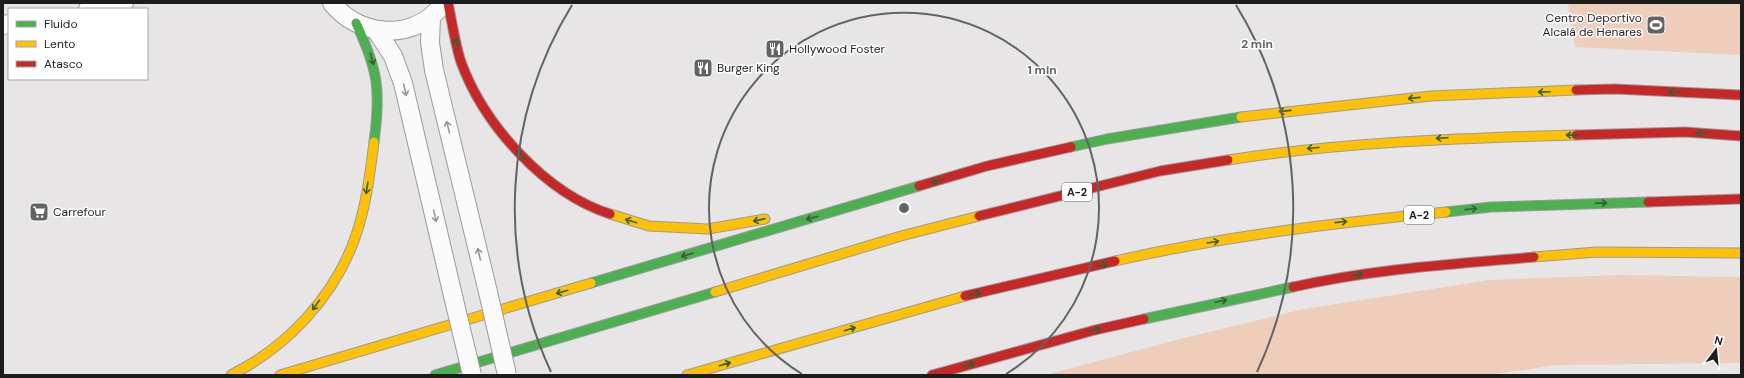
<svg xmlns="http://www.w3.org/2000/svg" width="1744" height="378" font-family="'DM Sans',sans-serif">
	<rect width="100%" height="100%" fill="#e7e5e6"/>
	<path fill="#eecdbb" d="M 1568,3 L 1741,3 L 1741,55 L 1575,47 Z
		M 1618,275 L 1741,277 L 1741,363 L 1557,365 L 1487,375 L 1046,375 L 1176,340 L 1304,309 L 1490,280 Z"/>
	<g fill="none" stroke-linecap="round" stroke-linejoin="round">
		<g stroke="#9b9a9a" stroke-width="20">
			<path id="street" d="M 332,3 C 358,36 409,41 438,10
				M 88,9 L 124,3
				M 431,17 L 430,43 L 434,70 L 488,292
				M 3,25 L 9,24
				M 376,30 L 393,56 L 403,83 L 454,300"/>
		</g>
		<g stroke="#9b9a9a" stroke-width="11">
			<path id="fast" d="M 356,23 C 378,70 381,90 374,142
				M 1071,147 L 1107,139 L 1241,117
				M 1446,212 L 1491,207 L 1648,202
				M 591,283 L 919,186
				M 1144,319 L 1293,287
				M 435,375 L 715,292"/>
		</g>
		<g stroke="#9b9a9a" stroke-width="11">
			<path id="slow" d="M 1241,117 L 1431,96 L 1576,90
				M 1228,160 C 1343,142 1460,138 1576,135
				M 610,214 L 649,226 L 708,229 L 765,219
				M 1534,257 L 1597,252 L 1741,253
				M 1115,261 C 1225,236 1334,223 1446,212
				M 715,292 L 901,236 L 979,216
				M 231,375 C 287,347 334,297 355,238 C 366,207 370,174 374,142
				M 280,375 L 591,283
				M 687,375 L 965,296"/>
		</g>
		<g stroke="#9b9a9a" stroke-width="11">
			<path id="jam" d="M 448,3 C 452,22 455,44 461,62 C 484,125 545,193 610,214
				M 1576,90 L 1615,89 L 1741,95
				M 1576,135 L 1685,132 L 1741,136
				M 919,186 L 987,166 L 1071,147
				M 1648,202 L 1741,199
				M 979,216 L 1160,171 L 1228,160
				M 1293,287 C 1372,269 1453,264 1534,257
				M 965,296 L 1115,261
				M 932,375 L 1095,330 L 1144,319"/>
		</g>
		<use href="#street" stroke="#fbfbfb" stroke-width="18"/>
		<use href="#fast" stroke="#4caf50" stroke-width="9"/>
		<use href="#slow" stroke="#ffc107" stroke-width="9"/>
		<use href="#jam" stroke="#c62828" stroke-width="9"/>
		<g stroke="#9b9a9a" stroke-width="20" stroke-linecap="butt">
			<path id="street-bridge" d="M 488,292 L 507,375
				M 454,300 L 472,375"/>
		</g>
		<use href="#street-bridge" stroke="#fbfbfb" stroke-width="18"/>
	</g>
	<defs><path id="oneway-shaft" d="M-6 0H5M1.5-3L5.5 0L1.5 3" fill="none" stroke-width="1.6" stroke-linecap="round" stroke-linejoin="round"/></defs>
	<g stroke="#335f34">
		<use href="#oneway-shaft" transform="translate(457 44) rotate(-102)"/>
		<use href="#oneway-shaft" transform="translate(372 59) rotate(75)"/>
		<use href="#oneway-shaft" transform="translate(1544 92) rotate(178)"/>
		<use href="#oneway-shaft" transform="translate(1674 92) rotate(-177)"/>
		<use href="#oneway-shaft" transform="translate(1414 98) rotate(174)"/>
		<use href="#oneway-shaft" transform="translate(1285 111) rotate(174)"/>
		<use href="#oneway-shaft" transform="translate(1702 133) rotate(-177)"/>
		<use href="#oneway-shaft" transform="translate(1572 135) rotate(179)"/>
		<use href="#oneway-shaft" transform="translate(1442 138) rotate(177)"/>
		<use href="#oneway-shaft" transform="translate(1313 148) rotate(175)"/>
		<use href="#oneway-shaft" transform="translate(521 155) rotate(-137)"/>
		<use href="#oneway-shaft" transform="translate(937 181) rotate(164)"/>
		<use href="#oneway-shaft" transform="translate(367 188) rotate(99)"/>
		<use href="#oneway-shaft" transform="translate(1601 203) rotate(-2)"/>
		<use href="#oneway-shaft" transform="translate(1471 209) rotate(-6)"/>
		<use href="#oneway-shaft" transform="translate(812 218) rotate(164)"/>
		<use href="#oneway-shaft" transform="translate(759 220) rotate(167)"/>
		<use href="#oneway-shaft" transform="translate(631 221) rotate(-162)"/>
		<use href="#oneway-shaft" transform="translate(1341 222) rotate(-6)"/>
		<use href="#oneway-shaft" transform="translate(1213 242) rotate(-9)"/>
		<use href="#oneway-shaft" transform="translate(687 255) rotate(164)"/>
		<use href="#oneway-shaft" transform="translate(1102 265) rotate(-13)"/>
		<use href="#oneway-shaft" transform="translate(1357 275) rotate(-8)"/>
		<use href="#oneway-shaft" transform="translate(562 292) rotate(164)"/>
		<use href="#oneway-shaft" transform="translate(975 294) rotate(-13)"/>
		<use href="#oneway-shaft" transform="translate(1221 301) rotate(-12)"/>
		<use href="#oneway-shaft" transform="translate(316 305) rotate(126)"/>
		<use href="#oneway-shaft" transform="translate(850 329) rotate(-16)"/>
		<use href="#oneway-shaft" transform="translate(1095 330) rotate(-14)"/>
		<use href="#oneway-shaft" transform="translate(725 364) rotate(-16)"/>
		<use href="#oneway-shaft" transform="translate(969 365) rotate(-16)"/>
	</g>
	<g stroke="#989798">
		<use href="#oneway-shaft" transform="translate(405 90) rotate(77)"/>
		<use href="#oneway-shaft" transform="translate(448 127) rotate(-104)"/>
		<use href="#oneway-shaft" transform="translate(435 216) rotate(77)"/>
		<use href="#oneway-shaft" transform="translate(479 254) rotate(-104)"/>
	</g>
	<g fill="none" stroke="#646364" stroke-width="2">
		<path d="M802 374A195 195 0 1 1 1006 374"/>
		<path d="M551 372A389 389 0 0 1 572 5M1236 5A389 389 0 0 1 1257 372"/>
	</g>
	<defs>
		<g id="stadium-square" transform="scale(1)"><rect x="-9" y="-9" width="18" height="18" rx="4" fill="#646364" stroke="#fff"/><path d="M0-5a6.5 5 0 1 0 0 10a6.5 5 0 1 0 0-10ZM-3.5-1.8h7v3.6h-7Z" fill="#fff"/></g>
		<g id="restaurant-square" transform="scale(1)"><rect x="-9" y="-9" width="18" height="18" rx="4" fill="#646364" stroke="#fff"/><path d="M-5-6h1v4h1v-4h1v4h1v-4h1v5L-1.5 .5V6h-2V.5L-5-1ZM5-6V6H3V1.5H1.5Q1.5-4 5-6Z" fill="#fff"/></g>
		<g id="supermarket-square" transform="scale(1)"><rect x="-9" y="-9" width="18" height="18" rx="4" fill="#646364" stroke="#fff"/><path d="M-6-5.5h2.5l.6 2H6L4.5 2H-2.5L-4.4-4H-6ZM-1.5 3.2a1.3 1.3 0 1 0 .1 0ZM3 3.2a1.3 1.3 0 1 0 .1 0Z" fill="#fff"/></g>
	</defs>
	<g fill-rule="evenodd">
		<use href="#stadium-square" x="1656" y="25"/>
		<use href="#restaurant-square" x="775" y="49"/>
		<use href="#restaurant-square" x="703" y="68"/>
		<use href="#supermarket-square" x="39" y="212"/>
	</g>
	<g text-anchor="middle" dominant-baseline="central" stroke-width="3" stroke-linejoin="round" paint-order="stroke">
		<g fill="#fff" stroke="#626162" stroke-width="1">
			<rect x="1062" y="183" width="30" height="18" rx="3"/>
			<rect x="1404" y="206" width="30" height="18" rx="3"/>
		</g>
		<g font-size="11" font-weight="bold" fill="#1e1d1e">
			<text x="1077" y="192">A-2</text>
			<text x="1419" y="215">A-2</text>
		</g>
		<g font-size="12" fill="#1e1d1e" stroke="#fff" text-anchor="start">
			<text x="1642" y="18" text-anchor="end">Centro Deportivo<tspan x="1642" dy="14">Alcalá de Henares</tspan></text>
			<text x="789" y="49">Hollywood Foster</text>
			<text x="717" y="68">Burger King</text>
			<text x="53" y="212">Carrefour</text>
		</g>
	</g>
	<circle cx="904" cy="208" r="6" fill="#646364" stroke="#fff" stroke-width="2"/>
	<g font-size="12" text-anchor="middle" font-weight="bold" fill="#646364" stroke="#fff" stroke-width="3" stroke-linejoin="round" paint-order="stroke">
		<text x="1257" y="48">2 min</text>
		<text x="1042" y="74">1 min</text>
	</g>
	<rect width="1744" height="378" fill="none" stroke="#1e1d1e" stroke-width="8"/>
	<rect x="8" y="8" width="140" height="72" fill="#ffffff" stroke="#a5a5a5"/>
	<rect x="16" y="21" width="20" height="6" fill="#4caf50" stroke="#a5a5a5"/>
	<text x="44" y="28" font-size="12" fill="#1e1d1e">Fluido</text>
	<rect x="16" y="41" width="20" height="6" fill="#ffc107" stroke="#a5a5a5"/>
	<text x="44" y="48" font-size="12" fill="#1e1d1e">Lento</text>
	<rect x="16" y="61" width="20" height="6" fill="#c62828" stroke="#a5a5a5"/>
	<text x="44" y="68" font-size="12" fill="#1e1d1e">Atasco</text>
	<g transform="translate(1716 350) rotate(16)" stroke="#ffffff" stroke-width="3" paint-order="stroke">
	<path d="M0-3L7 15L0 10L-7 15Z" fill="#1e1d1e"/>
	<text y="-6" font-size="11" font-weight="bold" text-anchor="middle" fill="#1e1d1e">N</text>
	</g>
</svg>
